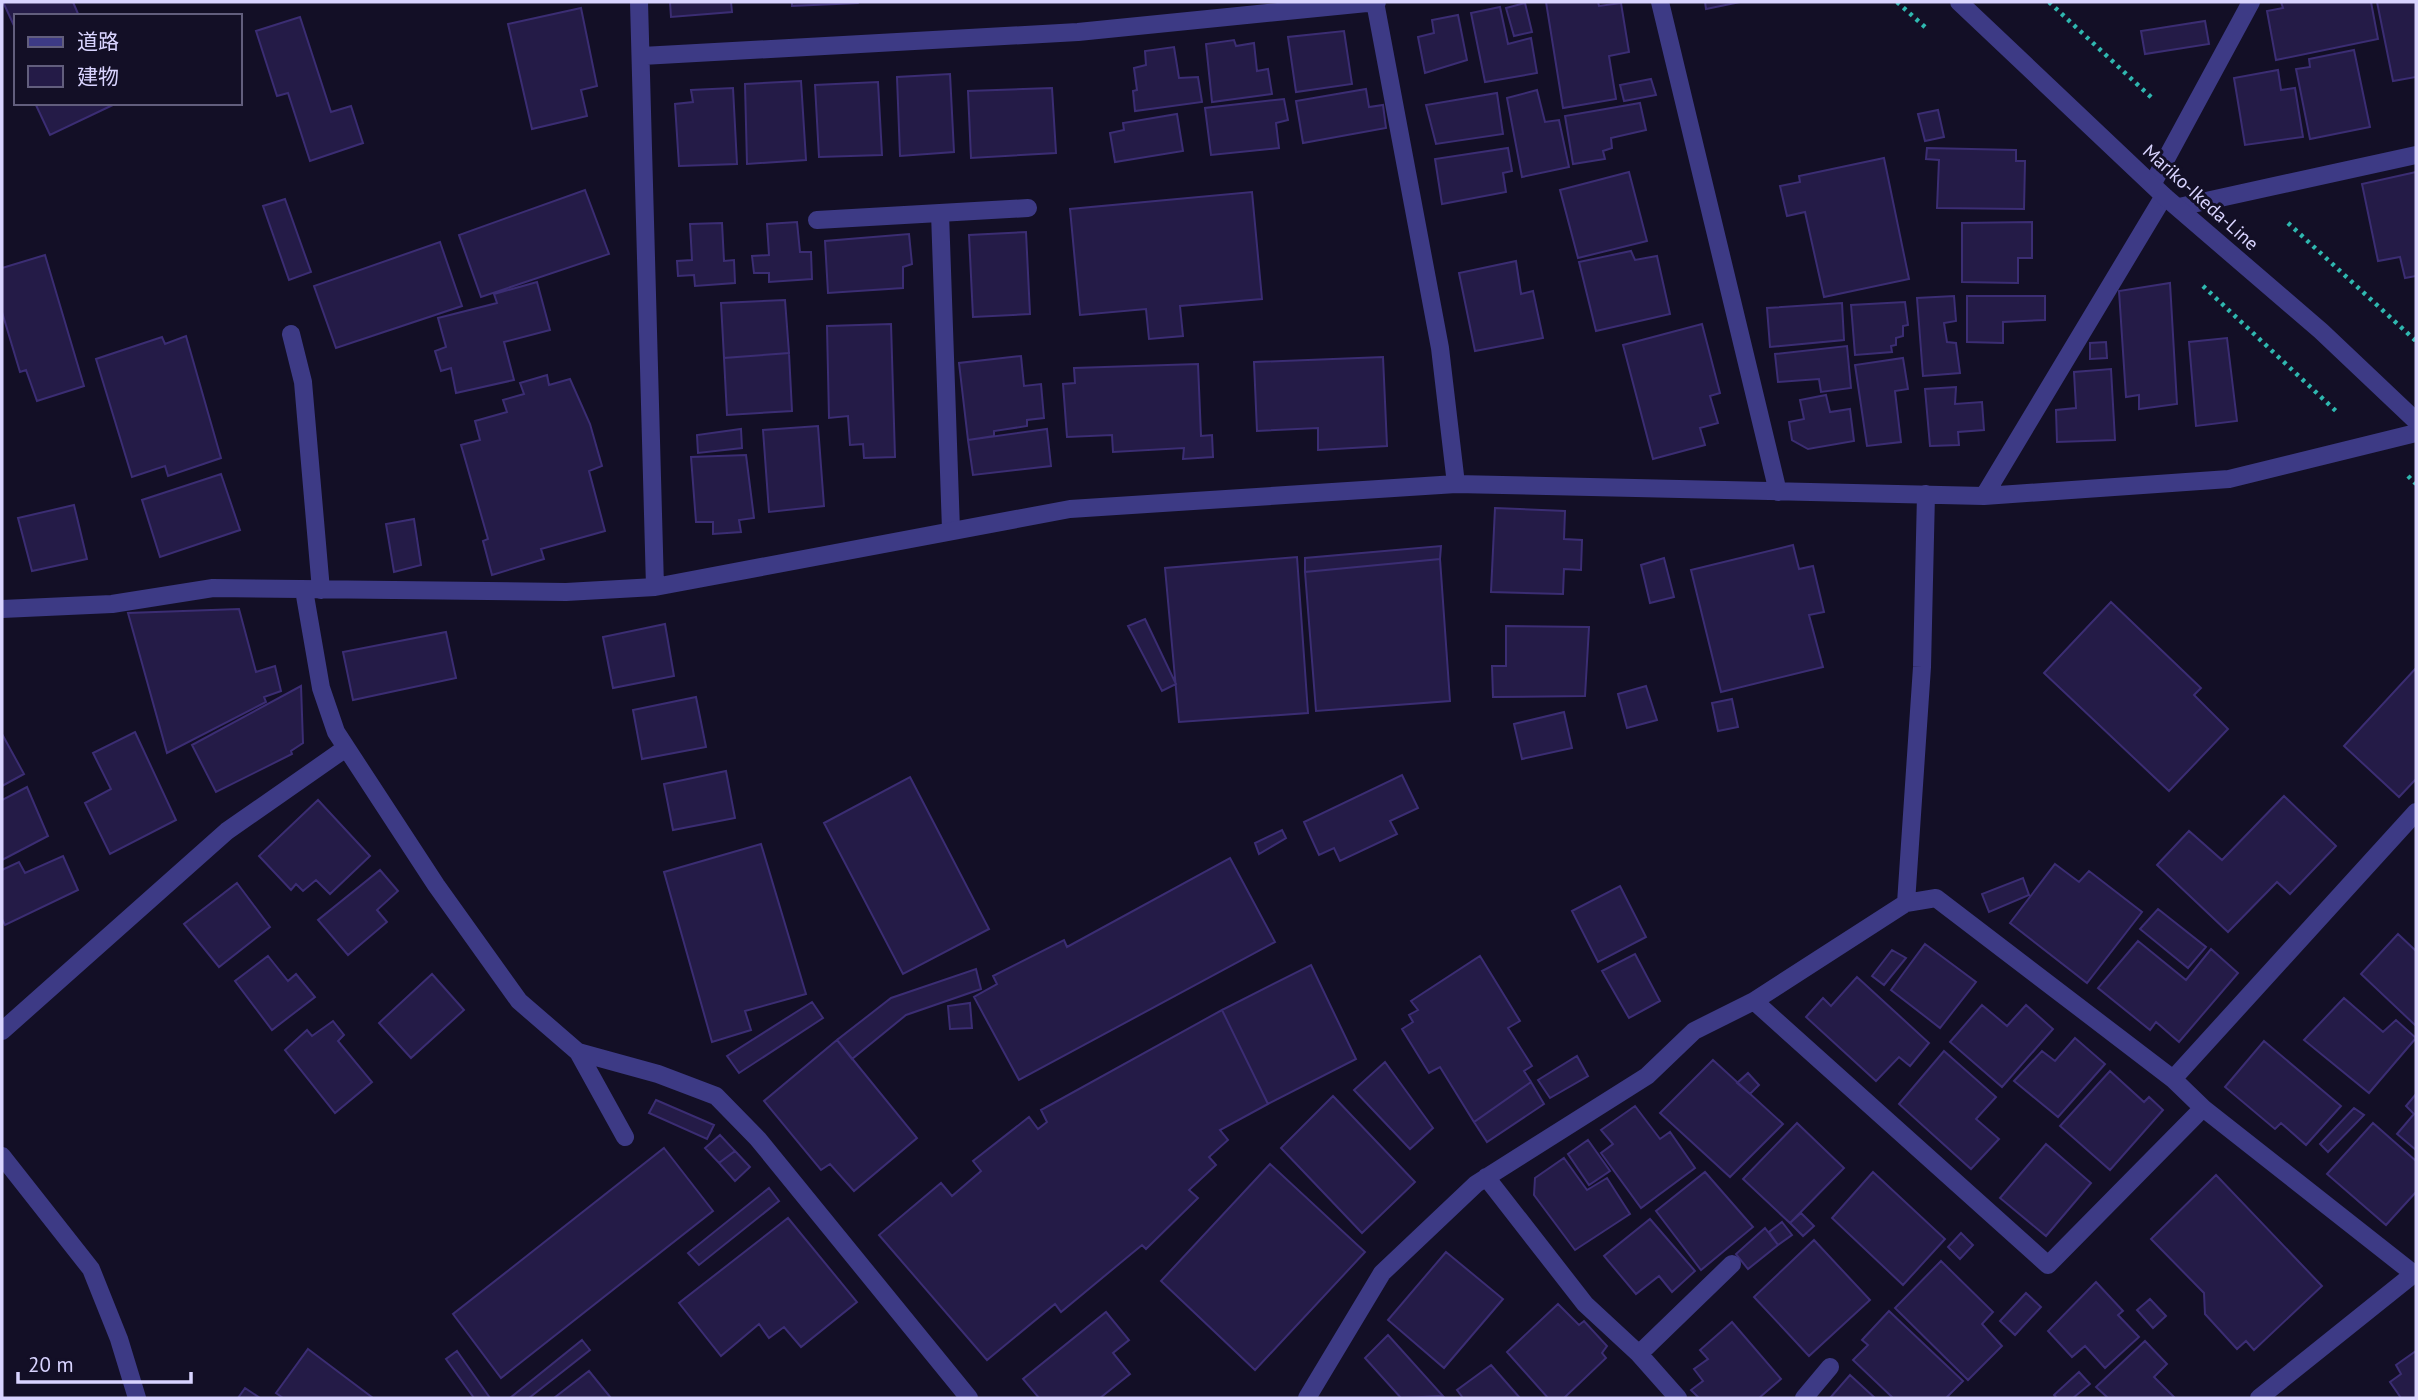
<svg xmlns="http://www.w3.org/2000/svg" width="2418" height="1400" font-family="'PT Sans','Noto Sans JP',sans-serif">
	<rect width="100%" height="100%" fill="#130f26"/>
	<path fill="#241b47" stroke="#3b2d73" stroke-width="2" d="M 3,2 L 73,2 L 79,16 L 16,16 L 16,30 Z
		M 670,2 L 731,2 L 732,12 L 671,17 Z
		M 792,2 L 856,2 L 857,3 L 792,6 Z
		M 1546,2 L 1598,2 L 1599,6 L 1621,3 L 1629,52 L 1609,56 L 1616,99 L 1563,108 Z
		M 1705,2 L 1740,2 L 1706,9 Z
		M 2281,2 L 2371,2 L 2378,39 L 2276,60 L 2267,11 L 2283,8 Z
		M 2377,2 L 2416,2 L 2416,77 L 2393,81 Z
		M 1525,3 L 1532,32 L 1514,36 L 1506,8 Z
		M 1500,7 L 1508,44 L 1531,38 L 1537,73 L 1485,82 L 1471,13 Z
		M 581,8 L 597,86 L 581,90 L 587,116 L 532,129 L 508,24 Z
		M 1458,15 L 1467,60 L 1425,73 L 1418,37 L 1434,33 L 1432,20 Z
		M 300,17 L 331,112 L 351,106 L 363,143 L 310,161 L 288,93 L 277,96 L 256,31 Z
		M 2205,21 L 2209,44 L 2145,54 L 2141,31 Z
		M 1344,31 L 1352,84 L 1296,92 L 1288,37 Z
		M 1234,40 L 1236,46 L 1254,43 L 1257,71 L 1268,69 L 1272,94 L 1212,102 L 1206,44 Z
		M 1174,47 L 1179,78 L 1198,77 L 1202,102 L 1135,111 L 1133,91 L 1137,90 L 1134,68 L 1146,65 L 1145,51 Z
		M 2354,50 L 2370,127 L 2310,139 L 2296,69 L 2310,67 L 2309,59 Z
		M 2278,70 L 2281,90 L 2295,88 L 2303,137 L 2245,145 L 2234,78 Z
		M 950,74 L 954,152 L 900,156 L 897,77 Z
		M 1651,79 L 1656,95 L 1624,101 L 1620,85 Z
		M 801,81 L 806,160 L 747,164 L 745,84 Z
		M 878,82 L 882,155 L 819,157 L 815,85 Z
		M 733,88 L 737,164 L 679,166 L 675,104 L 693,102 L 691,90 Z
		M 1052,88 L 1056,153 L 971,158 L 968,91 Z
		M 1366,89 L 1369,107 L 1383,105 L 1386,128 L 1303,143 L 1296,101 Z
		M 1537,90 L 1545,122 L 1559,120 L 1569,167 L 1522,177 L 1507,98 Z
		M 1497,93 L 1503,134 L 1436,144 L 1426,105 Z
		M 1284,99 L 1288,120 L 1276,123 L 1279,148 L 1211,155 L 1205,108 Z
		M 35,103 L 117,103 L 50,135 Z
		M 1640,103 L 1646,130 L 1611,138 L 1612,148 L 1603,151 L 1605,159 L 1573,164 L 1565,116 Z
		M 1938,110 L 1944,137 L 1925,141 L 1918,114 Z
		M 1177,114 L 1183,151 L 1115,162 L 1110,133 L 1124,130 L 1123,123 Z
		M 1508,148 L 1512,171 L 1503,173 L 1506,192 L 1442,204 L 1435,159 Z
		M 1927,148 L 2016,150 L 2016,161 L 2025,161 L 2024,209 L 1937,208 L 1939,160 L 1926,159 Z
		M 1884,158 L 1909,279 L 1824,297 L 1805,212 L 1787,216 L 1780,186 L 1800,182 L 1799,176 Z
		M 1629,172 L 1647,241 L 1578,258 L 1560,190 Z
		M 2416,172 L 2416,276 L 2405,278 L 2400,257 L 2378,261 L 2362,184 Z
		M 585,190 L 609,254 L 481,297 L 459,235 Z
		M 1252,192 L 1262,299 L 1180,306 L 1183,336 L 1149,339 L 1146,309 L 1080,315 L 1070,209 Z
		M 285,199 L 311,272 L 289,280 L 263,206 Z
		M 797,222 L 800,252 L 811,252 L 812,279 L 769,282 L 769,273 L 754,273 L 752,256 L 769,255 L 767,224 Z
		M 2032,222 L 2032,258 L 2018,258 L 2018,283 L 1962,282 L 1962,223 Z
		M 722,223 L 724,261 L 734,260 L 735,283 L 695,286 L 694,275 L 678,276 L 677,261 L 692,260 L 690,224 Z
		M 1026,232 L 1030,314 L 973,317 L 969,235 Z
		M 909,234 L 912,264 L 903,267 L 903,288 L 828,293 L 825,241 Z
		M 440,242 L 462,306 L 336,348 L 314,286 Z
		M 1631,251 L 1635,260 L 1657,256 L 1670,314 L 1596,331 L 1579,262 Z
		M 45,255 L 84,386 L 37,401 L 26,370 L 20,372 L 2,312 L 2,268 Z
		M 1516,261 L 1521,294 L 1533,291 L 1543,338 L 1475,351 L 1459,273 Z
		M 537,282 L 550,330 L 504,342 L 514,380 L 456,393 L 451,368 L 441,371 L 435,351 L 446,347 L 438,318 L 497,303 L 494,294 Z
		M 2170,283 L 2177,404 L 2139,409 L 2139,395 L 2126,397 L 2119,291 Z
		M 1954,296 L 1956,321 L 1944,323 L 1947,342 L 1956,343 L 1960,373 L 1923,376 L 1917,298 Z
		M 1967,296 L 2045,296 L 2045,320 L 2003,322 L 2003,343 L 1967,342 Z
		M 785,300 L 789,353 L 724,358 L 721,303 Z
		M 1905,302 L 1908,325 L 1903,326 L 1903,336 L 1896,338 L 1896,345 L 1891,346 L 1892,352 L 1855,355 L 1851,305 Z
		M 1842,303 L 1844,340 L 1770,347 L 1767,308 Z
		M 891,324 L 895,457 L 864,458 L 863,444 L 850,445 L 848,416 L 829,418 L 827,326 Z
		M 1702,324 L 1720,393 L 1710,396 L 1718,423 L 1700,428 L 1705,445 L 1653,459 L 1623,345 Z
		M 186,336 L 221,458 L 168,476 L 165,466 L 132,477 L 96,359 L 162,337 L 165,344 Z
		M 2227,338 L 2237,421 L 2196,426 L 2189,342 Z
		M 2106,342 L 2107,358 L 2090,359 L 2090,343 Z
		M 1847,346 L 1851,388 L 1821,392 L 1819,379 L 1778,382 L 1775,354 Z
		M 789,353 L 792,411 L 727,415 L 724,358 Z
		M 1021,356 L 1024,386 L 1041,384 L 1044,418 L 1027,420 L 1027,426 L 994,431 L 994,436 L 968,440 L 959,363 Z
		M 1383,357 L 1387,446 L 1318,450 L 1318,428 L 1257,431 L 1254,362 Z
		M 1903,358 L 1908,389 L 1895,391 L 1901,442 L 1867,446 L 1855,365 Z
		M 1198,364 L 1201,436 L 1212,435 L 1213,457 L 1183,459 L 1184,448 L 1113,452 L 1112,435 L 1067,437 L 1063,384 L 1075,383 L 1074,368 Z
		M 2111,369 L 2115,440 L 2057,442 L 2056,410 L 2076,408 L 2074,372 Z
		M 547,375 L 549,385 L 570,379 L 590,424 L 602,466 L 589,471 L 605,531 L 541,549 L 544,559 L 492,575 L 483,541 L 488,539 L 461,445 L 480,440 L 475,421 L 507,412 L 503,400 L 524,394 L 520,383 Z
		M 1956,387 L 1955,404 L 1982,402 L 1984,430 L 1958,432 L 1959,445 L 1930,446 L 1925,389 Z
		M 1826,395 L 1830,412 L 1850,409 L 1854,441 L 1808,449 L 1792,440 L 1789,422 L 1804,419 L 1800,400 Z
		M 818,426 L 824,506 L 769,512 L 763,430 Z
		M 741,429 L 742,448 L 698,453 L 697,435 Z
		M 1047,429 L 1051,466 L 973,475 L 968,440 Z
		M 746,455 L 754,518 L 739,520 L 741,532 L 713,534 L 713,522 L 696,522 L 691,457 Z
		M 221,474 L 240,530 L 160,557 L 142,500 Z
		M 74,505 L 87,559 L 32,571 L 18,518 Z
		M 1495,508 L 1565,511 L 1564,539 L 1582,540 L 1581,570 L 1564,569 L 1563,594 L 1491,592 Z
		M 414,519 L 421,565 L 394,572 L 386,524 Z
		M 1793,545 L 1799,569 L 1813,566 L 1824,612 L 1809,615 L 1823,667 L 1721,692 L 1691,570 Z
		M 1441,546 L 1440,559 L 1305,572 L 1305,558 Z
		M 1297,557 L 1308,713 L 1179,722 L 1165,568 Z
		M 1664,558 L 1674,597 L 1650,603 L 1641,565 Z
		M 1440,559 L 1450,701 L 1316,711 L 1305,572 Z
		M 2111,602 L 2201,688 L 2194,695 L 2228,729 L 2169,791 L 2044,673 Z
		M 239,609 L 256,672 L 275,666 L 281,691 L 264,697 L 266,702 L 167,753 L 128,613 Z
		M 1145,619 L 1176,684 L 1162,691 L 1128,626 Z
		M 665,624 L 674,676 L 613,688 L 603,637 Z
		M 1506,626 L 1589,627 L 1585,696 L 1493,697 L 1492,666 L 1506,666 Z
		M 446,632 L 456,678 L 353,700 L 343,652 Z
		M 2416,668 L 2416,779 L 2399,797 L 2344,746 Z
		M 301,686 L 303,743 L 291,751 L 292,754 L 216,792 L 192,745 Z
		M 1646,686 L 1657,720 L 1627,728 L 1618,694 Z
		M 696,697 L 706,747 L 642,759 L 633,710 Z
		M 1732,699 L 1738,727 L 1718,731 L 1712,703 Z
		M 1564,712 L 1572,748 L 1522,759 L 1514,724 Z
		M 135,732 L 176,820 L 110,854 L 85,803 L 111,789 L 93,753 Z
		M 2,734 L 24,774 L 2,786 Z
		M 726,771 L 735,818 L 673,830 L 664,784 Z
		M 1402,775 L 1418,808 L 1390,821 L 1397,834 L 1340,861 L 1334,848 L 1319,855 L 1304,822 Z
		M 910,777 L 989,929 L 903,974 L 824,823 Z
		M 27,787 L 48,836 L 2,860 L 2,800 Z
		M 2284,796 L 2336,846 L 2290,894 L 2277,882 L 2228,932 L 2157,865 L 2189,831 L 2222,860 Z
		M 318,800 L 370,856 L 330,894 L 316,880 L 303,891 L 296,884 L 291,890 L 259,856 Z
		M 1282,830 L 1286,838 L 1259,854 L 1255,843 Z
		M 761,844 L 806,994 L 745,1011 L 751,1030 L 712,1042 L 664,872 Z
		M 63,856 L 78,890 L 5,925 L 2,919 L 2,870 L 19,862 L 25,873 Z
		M 1230,858 L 1275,942 L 1019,1080 L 974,997 L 997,984 L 993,976 L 1064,940 L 1067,947 Z
		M 2055,864 L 2079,882 L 2089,871 L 2142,912 L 2087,983 L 2010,923 Z
		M 380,870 L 398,891 L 377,910 L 387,922 L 348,955 L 318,920 Z
		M 2023,878 L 2029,895 L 1989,912 L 1982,894 Z
		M 237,883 L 270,927 L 219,967 L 184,924 Z
		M 1620,886 L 1646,937 L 1598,962 L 1572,911 Z
		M 2158,909 L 2206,947 L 2188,968 L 2140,929 Z
		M 2398,934 L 2416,951 L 2416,1026 L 2361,974 Z
		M 2138,941 L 2186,980 L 2211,949 L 2238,973 L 2179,1042 L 2156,1022 L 2150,1030 L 2098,988 Z
		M 1925,944 L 1976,982 L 1940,1028 L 1891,990 Z
		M 1892,950 L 1906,958 L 1884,985 L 1872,976 Z
		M 1635,954 L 1660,1001 L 1629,1018 L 1602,971 Z
		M 268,956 L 288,981 L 296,974 L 315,997 L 272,1030 L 235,981 Z
		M 1480,956 L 1520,1021 L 1508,1028 L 1532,1066 L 1524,1071 L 1531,1082 L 1474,1122 L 1440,1067 L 1429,1073 L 1402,1029 L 1413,1022 L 1409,1015 L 1418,1010 L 1411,1001 Z
		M 1311,965 L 1356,1059 L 1268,1104 L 1222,1010 Z
		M 976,969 L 981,989 L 906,1015 L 852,1059 L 837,1040 L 891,998 Z
		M 432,974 L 464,1010 L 411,1058 L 379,1023 Z
		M 1857,977 L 1929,1043 L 1910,1066 L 1899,1057 L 1876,1081 L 1806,1017 L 1823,998 L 1831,1006 Z
		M 2344,998 L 2383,1032 L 2396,1020 L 2416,1038 L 2369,1093 L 2304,1040 Z
		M 812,1002 L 823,1018 L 739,1073 L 727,1056 Z
		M 970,1003 L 972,1028 L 950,1029 L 948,1006 Z
		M 1982,1005 L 2007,1026 L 2026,1005 L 2053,1029 L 2002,1087 L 1950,1042 Z
		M 1222,1010 L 1268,1104 L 1220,1130 L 1228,1140 L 1209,1157 L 1216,1165 L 1189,1190 L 1198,1198 L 1146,1249 L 1142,1245 L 1061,1312 L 1055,1304 L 987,1360 L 879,1235 L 941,1183 L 952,1196 L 981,1171 L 973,1161 L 1029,1117 L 1038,1129 L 1047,1122 L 1041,1110 Z
		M 333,1021 L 344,1035 L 338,1041 L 372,1082 L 335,1113 L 285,1050 L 307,1030 L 312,1036 Z
		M 2075,1038 L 2105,1064 L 2058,1117 L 2014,1081 L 2042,1051 L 2055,1061 Z
		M 837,1040 L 917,1138 L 854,1191 L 830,1164 L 821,1170 L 764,1101 Z
		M 2264,1041 L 2341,1106 L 2306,1145 L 2281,1123 L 2275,1129 L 2225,1087 Z
		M 1944,1051 L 1996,1097 L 1976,1119 L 1999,1139 L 1971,1169 L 1899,1104 Z
		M 1577,1056 L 1588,1076 L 1550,1098 L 1538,1080 Z
		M 1713,1060 L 1783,1124 L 1730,1177 L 1660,1113 Z
		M 1385,1062 L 1433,1128 L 1410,1149 L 1354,1090 Z
		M 2110,1071 L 2144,1102 L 2149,1097 L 2163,1110 L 2110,1170 L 2060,1126 Z
		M 1748,1073 L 1759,1085 L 1750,1094 L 1737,1083 Z
		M 1531,1082 L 1544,1104 L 1487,1142 L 1474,1122 Z
		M 2416,1094 L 2416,1150 L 2397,1134 L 2414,1114 L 2406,1106 Z
		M 1333,1096 L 1415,1182 L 1362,1233 L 1281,1148 Z
		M 656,1100 L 714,1125 L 707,1139 L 649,1113 Z
		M 1635,1106 L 1660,1139 L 1670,1132 L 1695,1168 L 1641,1208 L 1601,1153 L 1613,1144 L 1601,1130 Z
		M 2354,1108 L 2364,1115 L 2328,1152 L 2320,1144 Z
		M 1797,1123 L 1844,1168 L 1790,1223 L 1743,1179 Z
		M 2373,1123 L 2416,1161 L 2416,1192 L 2386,1225 L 2327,1174 Z
		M 720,1135 L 735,1151 L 719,1163 L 705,1148 Z
		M 1588,1140 L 1610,1171 L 1589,1185 L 1568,1154 Z
		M 2046,1144 L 2091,1183 L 2046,1236 L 2000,1198 Z
		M 664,1148 L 713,1211 L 501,1378 L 453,1314 Z
		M 735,1151 L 750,1167 L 735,1181 L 719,1163 Z
		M 1564,1158 L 1587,1190 L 1607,1178 L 1630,1214 L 1575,1250 L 1534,1195 L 1535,1178 Z
		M 1270,1164 L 1365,1252 L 1255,1370 L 1161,1281 Z
		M 1705,1172 L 1753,1227 L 1701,1270 L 1656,1211 Z
		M 1873,1172 L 1945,1239 L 1903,1285 L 1832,1218 Z
		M 2216,1175 L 2322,1286 L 2254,1350 L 2246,1341 L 2237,1349 L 2205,1314 L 2204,1293 L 2151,1239 Z
		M 769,1188 L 779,1201 L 699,1265 L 688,1253 Z
		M 1801,1213 L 1814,1226 L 1803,1236 L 1790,1223 Z
		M 788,1218 L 857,1302 L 801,1347 L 784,1327 L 769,1338 L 759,1324 L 721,1356 L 679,1303 Z
		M 1650,1219 L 1695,1271 L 1672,1292 L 1659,1276 L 1636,1294 L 1604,1256 Z
		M 1782,1222 L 1792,1235 L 1778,1245 L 1769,1232 Z
		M 1765,1228 L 1778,1245 L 1748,1269 L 1736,1254 Z
		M 1961,1233 L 1973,1245 L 1960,1259 L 1948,1247 Z
		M 1814,1240 L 1870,1300 L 1809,1356 L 1754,1297 Z
		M 1446,1252 L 1503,1299 L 1444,1368 L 1388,1320 Z
		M 1941,1261 L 1993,1312 L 1982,1324 L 2002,1346 L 1968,1380 L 1895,1308 Z
		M 2096,1282 L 2123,1311 L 2118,1315 L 2139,1337 L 2105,1368 L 2085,1346 L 2072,1357 L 2048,1331 Z
		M 2026,1293 L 2041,1307 L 2015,1335 L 2000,1321 Z
		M 2150,1299 L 2166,1316 L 2153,1328 L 2137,1310 Z
		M 1558,1304 L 1579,1325 L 1584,1321 L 1607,1346 L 1602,1353 L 1606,1358 L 1564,1398 L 1548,1398 L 1507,1352 Z
		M 1889,1311 L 1963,1381 L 1946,1398 L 1893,1398 L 1853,1360 L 1868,1345 L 1862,1340 Z
		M 1106,1312 L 1129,1340 L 1113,1353 L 1130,1374 L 1100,1398 L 1039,1398 L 1023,1379 Z
		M 1732,1322 L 1781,1379 L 1759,1398 L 1699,1398 L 1691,1390 L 1703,1381 L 1694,1369 L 1708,1359 L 1700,1350 Z
		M 1388,1335 L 1443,1396 L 1401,1398 L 1365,1358 Z
		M 582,1340 L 590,1350 L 529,1398 L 510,1398 Z
		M 2145,1341 L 2167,1364 L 2154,1377 L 2175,1398 L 2108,1398 L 2096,1387 Z
		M 308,1349 L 373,1398 L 283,1398 L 276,1393 Z
		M 457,1351 L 490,1398 L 474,1398 L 446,1359 Z
		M 2416,1351 L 2416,1398 L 2401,1398 L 2390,1382 L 2401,1374 L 2396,1365 Z
		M 1491,1365 L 1520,1398 L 1463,1398 L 1457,1390 Z
		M 589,1371 L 611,1398 L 554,1398 Z
		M 2079,1372 L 2090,1384 L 2073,1398 L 2057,1398 L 2054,1395 Z
		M 1850,1375 L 1875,1398 L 1830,1398 Z
		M 245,1388 L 260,1398 L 238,1398 Z"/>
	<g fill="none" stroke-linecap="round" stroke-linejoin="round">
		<path stroke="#2fb8b0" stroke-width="4.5" stroke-dasharray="3.5 5" stroke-linecap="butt" d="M 1897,2 L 1925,27
			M 2049,2 L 2153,99
			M 2288,223 L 2416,341
			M 2203,286 L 2337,412
			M 2408,476 L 2416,484"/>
		<path stroke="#3d3a85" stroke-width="18" d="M 940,213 L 951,530
			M 817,220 L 1028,208
			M 2,1156 L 91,1269 L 119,1339 L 137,1398"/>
		<path stroke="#3d3a85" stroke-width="18" d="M 639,2 L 655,587
			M 1375,2 L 1440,348 L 1456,484
			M 1660,2 L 1778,492
			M 642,56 L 1078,32 L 1377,2
			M 2153,183 L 2251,2
			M 2179,207 L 2416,155
			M 291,334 L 303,382 L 321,590
			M 1984,496 L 2164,196
			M 304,590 L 321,688 L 336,732 L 436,885 L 519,1001 L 578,1052 L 658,1074 L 716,1096 L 758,1139 L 969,1398
			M 2,609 L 112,604 L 213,588 L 566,592 L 655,587 L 1070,509 L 1456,484 L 1984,496 L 2229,479 L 2416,433
			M 1906,903 L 1922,667 L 1926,494
			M 1754,1001 L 2048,1265 L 2203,1108
			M 2,1031 L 227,831 L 346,748
			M 578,1052 L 625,1137
			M 2173,1079 L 2416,812
			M 1486,1177 L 1585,1304 L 1639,1354 L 1678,1398
			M 1639,1354 L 1732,1264
			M 1307,1398 L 1382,1273 L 1476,1184 L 1647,1076 L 1694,1031 L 1754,1001 L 1906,903 L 1936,898 L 2173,1079 L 2203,1108 L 2414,1274
			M 1804,1398 L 1830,1367
			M 2259,1398 L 2416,1272"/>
		<path stroke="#3d3a85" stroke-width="18" d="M 1959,2 L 2164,196 L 2321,331 L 2416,421"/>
	</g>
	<g text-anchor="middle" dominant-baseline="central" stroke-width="6" stroke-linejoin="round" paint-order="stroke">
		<g font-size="19" fill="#d9d4ff" stroke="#130f26">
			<text transform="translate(2201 197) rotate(42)">Mariko-Ikeda-Line</text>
		</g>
	</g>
	<rect width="2418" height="1400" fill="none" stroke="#d9d4ff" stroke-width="7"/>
	<rect x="14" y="14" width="228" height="91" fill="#130f26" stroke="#625e7d" stroke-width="2"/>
	<rect x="28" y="37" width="35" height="10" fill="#3d3a85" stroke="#625e7d" stroke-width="2"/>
	<text x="77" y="49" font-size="21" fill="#d9d4ff">道路</text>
	<rect x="28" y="66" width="35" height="21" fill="#241b47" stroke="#625e7d" stroke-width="2"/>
	<text x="77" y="84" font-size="21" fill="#d9d4ff">建物</text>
	<path d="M18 1372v10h173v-10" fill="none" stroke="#d9d4ff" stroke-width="3.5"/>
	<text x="28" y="1372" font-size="21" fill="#d9d4ff" stroke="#130f26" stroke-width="5" paint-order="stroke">20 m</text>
</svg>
